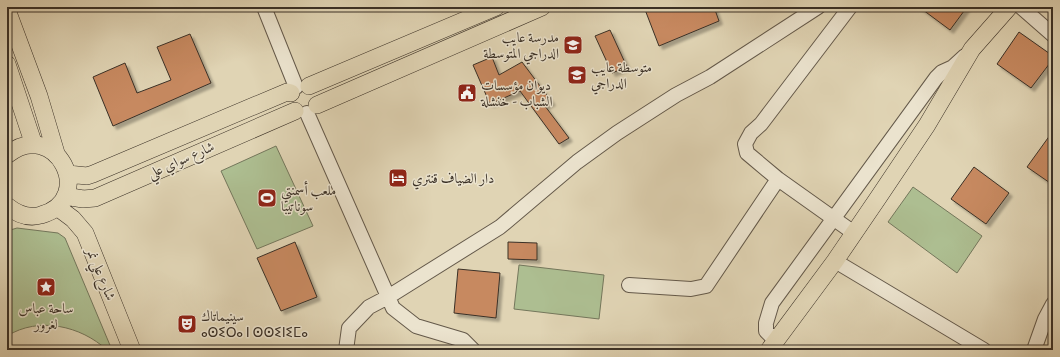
<svg xmlns="http://www.w3.org/2000/svg" width="1060" height="357" font-family="Alegreya,Amiri,'Noto Sans Tifinagh',serif">
	<defs>
		<filter id="shadow"><feDropShadow dx="3.5" dy="3.5" stdDeviation="1" flood-color="#0004"/></filter>
	</defs>
	<rect width="100%" height="100%" fill="#e0d4b4"/>
	<filter id="stains"><feTurbulence type="fractalNoise" baseFrequency=".005" numOctaves="4"/><feColorMatrix values="0 0 0 0 .2 0 0 0 0 .09 0 0 0 0 .02 0 0 0 .5 -.17"/></filter>
	<radialGradient id="worn" r=".72"><stop offset=".6" stop-color="#630" stop-opacity="0"/><stop offset="1" stop-color="#630" stop-opacity=".3"/></radialGradient>
	<path fill="#adbe91" stroke="#74775c" d="M 276,146 L 313,226 L 257,249 L 221,171 Z
		M 913,187 L 982,236 L 957,273 L 888,222 Z
		M 17,228 L 58,233 L 65,238 L 112,350 L 107,350 C 81,326 39,316 7,336 L 7,231 Z
		M 519,265 L 604,275 L 599,319 L 514,309 Z"/>
	<path fill="#c78961" stroke="#3a3026" filter="url(#shadow)" d="M 644,7 L 714,7 L 719,21 L 659,46 Z
		M 919,7 L 967,7 L 950,30 Z
		M 610,30 L 627,67 L 612,73 L 595,36 Z
		M 1019,32 L 1053,56 L 1053,59 L 1031,88 L 997,64 Z
		M 190,34 L 211,83 L 113,126 L 93,77 L 125,63 L 137,93 L 171,80 L 157,47 Z
		M 492,57 L 499,75 L 522,62 L 552,102 L 545,106 L 569,138 L 559,144 L 520,91 L 490,104 L 473,65 Z
		M 1053,131 L 1053,185 L 1027,167 Z
		M 974,167 L 1009,193 L 986,224 L 951,199 Z
		M 295,242 L 317,297 L 281,311 L 257,258 Z
		M 508,242 L 537,243 L 537,260 L 508,259 Z
		M 458,269 L 500,273 L 496,318 L 454,313 Z"/>
	<g fill="none" stroke-linecap="round" stroke-linejoin="round">
		<g stroke="#64594a" stroke-width="16">
			<path id="minor" d="M 264,7 L 296,87
				M 850,7 L 761,124 L 751,133 L 745,144 L 747,153 L 778,179 L 854,233
				M 1021,7 L 1053,35
				M 307,113 L 393,308 L 416,326 L 463,340 L 473,350
				M 835,261 L 984,350
				M 629,285 L 691,289 L 706,286 L 778,179
				M 775,340 L 766,331 L 766,323 L 772,303 L 936,78 L 942,72 L 953,67 L 965,56
				M 346,350 L 349,328 L 369,307 L 388,297 L 500,227 L 577,162 L 617,133 L 676,95 L 710,77 L 818,7
				M 1034,350 L 1045,319 L 1053,304"/>
		</g>
		<g stroke="#3a3026" stroke-width="18">
			<path id="major" d="M 7,10 L 39,96 L 56,153
				M 7,64 L 34,145
				M 309,86 L 496,7
				M 317,105 L 542,7
				M 7,155 C 55,116 98,199 41,215 C 28,219 17,214 7,206
				M 68,174 L 87,176 L 93,174 L 287,92 L 291,93
				M 65,196 L 83,199 L 95,198 L 295,111
				M 57,207 L 73,219 L 85,233 L 132,350
				M 769,350 L 835,261 L 878,198 L 927,125 L 972,49 L 1009,7"/>
		</g>
		<use href="#minor" stroke="#ebe3ce" stroke-width="14"/>
		<use href="#major" stroke="#e0d4b4" stroke-width="17"/>
	</g>
	<defs>
		<g id="school-square" transform="scale(1)"><rect x="-9" y="-9" width="18" height="18" rx="4" fill="#8f2418" stroke="#ebe3ce"/><path d="M0-5L7-2L0 1L-7-2ZM-4 1L0 2.5L4 1V4Q0 6-4 4Z" fill="#fff"/></g>
		<g id="civic-square" transform="scale(1)"><rect x="-9" y="-9" width="18" height="18" rx="4" fill="#8f2418" stroke="#ebe3ce"/><path d="M-.6-6.5H3V-4.5H.6V-3L4-1V1h2V6H-6V1h2V-1L-.6-3ZM-1.2 2.5V6h2.4V2.5Z" fill="#fff"/></g>
		<g id="hotel-square" transform="scale(1)"><rect x="-9" y="-9" width="18" height="18" rx="4" fill="#8f2418" stroke="#ebe3ce"/><path d="M-6-4.5h1.5V1H6V5H4.5V3h-9V5H-6ZM-4 0a1.8 1.8 0 1 1 3.6 0ZM.5 0V-2.5h3Q6-2.5 6 0Z" fill="#fff"/></g>
		<g id="stadium-square" transform="scale(1)"><rect x="-9" y="-9" width="18" height="18" rx="4" fill="#8f2418" stroke="#ebe3ce"/><path d="M0-5a6.5 5 0 1 0 0 10a6.5 5 0 1 0 0-10ZM-3.5-1.8h7v3.6h-7Z" fill="#fff"/></g>
		<g id="sight-square" transform="scale(1)"><rect x="-9" y="-9" width="18" height="18" rx="4" fill="#8f2418" stroke="#ebe3ce"/><path d="M0-6L1.8-2.2L6-1.7L2.9 1.2L3.7 5.4L0 3.3L-3.7 5.4L-2.9 1.2L-6-1.7L-1.8-2.2Z" fill="#fff"/></g>
		<g id="theatre-square" transform="scale(1)"><rect x="-9" y="-9" width="18" height="18" rx="4" fill="#8f2418" stroke="#ebe3ce"/><path d="M-5-5.5Q0-4 5-5.5V0Q5 5 0 6Q-5 5-5 0ZM-3.3-2.5H-1v1.5H-3.3ZM1-2.5H3.3v1.5H1ZM-2.8 1Q0 5.5 2.8 1Z" fill="#fff"/></g>
	</defs>
	<g fill-rule="evenodd">
		<use href="#school-square" x="573" y="45"/>
		<use href="#school-square" x="577" y="75"/>
		<use href="#civic-square" x="467" y="93"/>
		<use href="#hotel-square" x="398" y="178"/>
		<use href="#stadium-square" x="267" y="198"/>
		<use href="#sight-square" x="46" y="287"/>
		<use href="#theatre-square" x="187" y="324"/>
	</g>
	<g text-anchor="middle" dominant-baseline="central" stroke-width="3" stroke-linejoin="round" paint-order="stroke">
		<g font-size="14" fill="#3a3026" stroke="#ebe3ce" text-anchor="start">
			<text x="559" y="37" text-anchor="end">مدرسة عايب<tspan x="559" dy="16">الدراجي المتوسطة</tspan></text>
			<text x="591" y="67">متوسطة عايب<tspan x="591" dy="16">الدراجي</tspan></text>
			<text x="481" y="85">ديوان مؤسسات<tspan x="481" dy="16">الشباب - خنشلة</tspan></text>
			<text x="412" y="178">دار الضياف قنتري</text>
			<text x="281" y="190">ملعب أسمنتي<tspan x="281" dy="16">سوناتيبا</tspan></text>
			<text x="46" y="308" text-anchor="middle">ساحة عباس<tspan x="46" dy="16">لغرور</tspan></text>
			<text x="201" y="316">سينيماتاك<tspan x="201" dy="16">ⴰⵙⵉⵔⴰ ⵏ ⵙⵙⵉⵏⵉⵎⴰ</tspan></text>
		</g>
		<g font-size="14" fill="#3a3026" stroke="#ebe3ce">
			<text transform="translate(181 160) rotate(-24)">شارع سواي علي</text>
			<text transform="translate(101 274) rotate(68)">شارع علي نمر</text>
		</g>
	</g>
	<rect width="1060" height="357" fill="none" stroke="#e0d4b4" stroke-width="24"/>
	<rect x="8" y="8" width="1044" height="341" fill="none" stroke="#3a3026" stroke-width="2"/>
	<rect x="12" y="12" width="1036" height="333" fill="none" stroke="#3a3026"/>
	<rect width="100%" height="100%" filter="url(#stains)"/>
	<rect width="100%" height="100%" fill="url(#worn)"/>
</svg>
